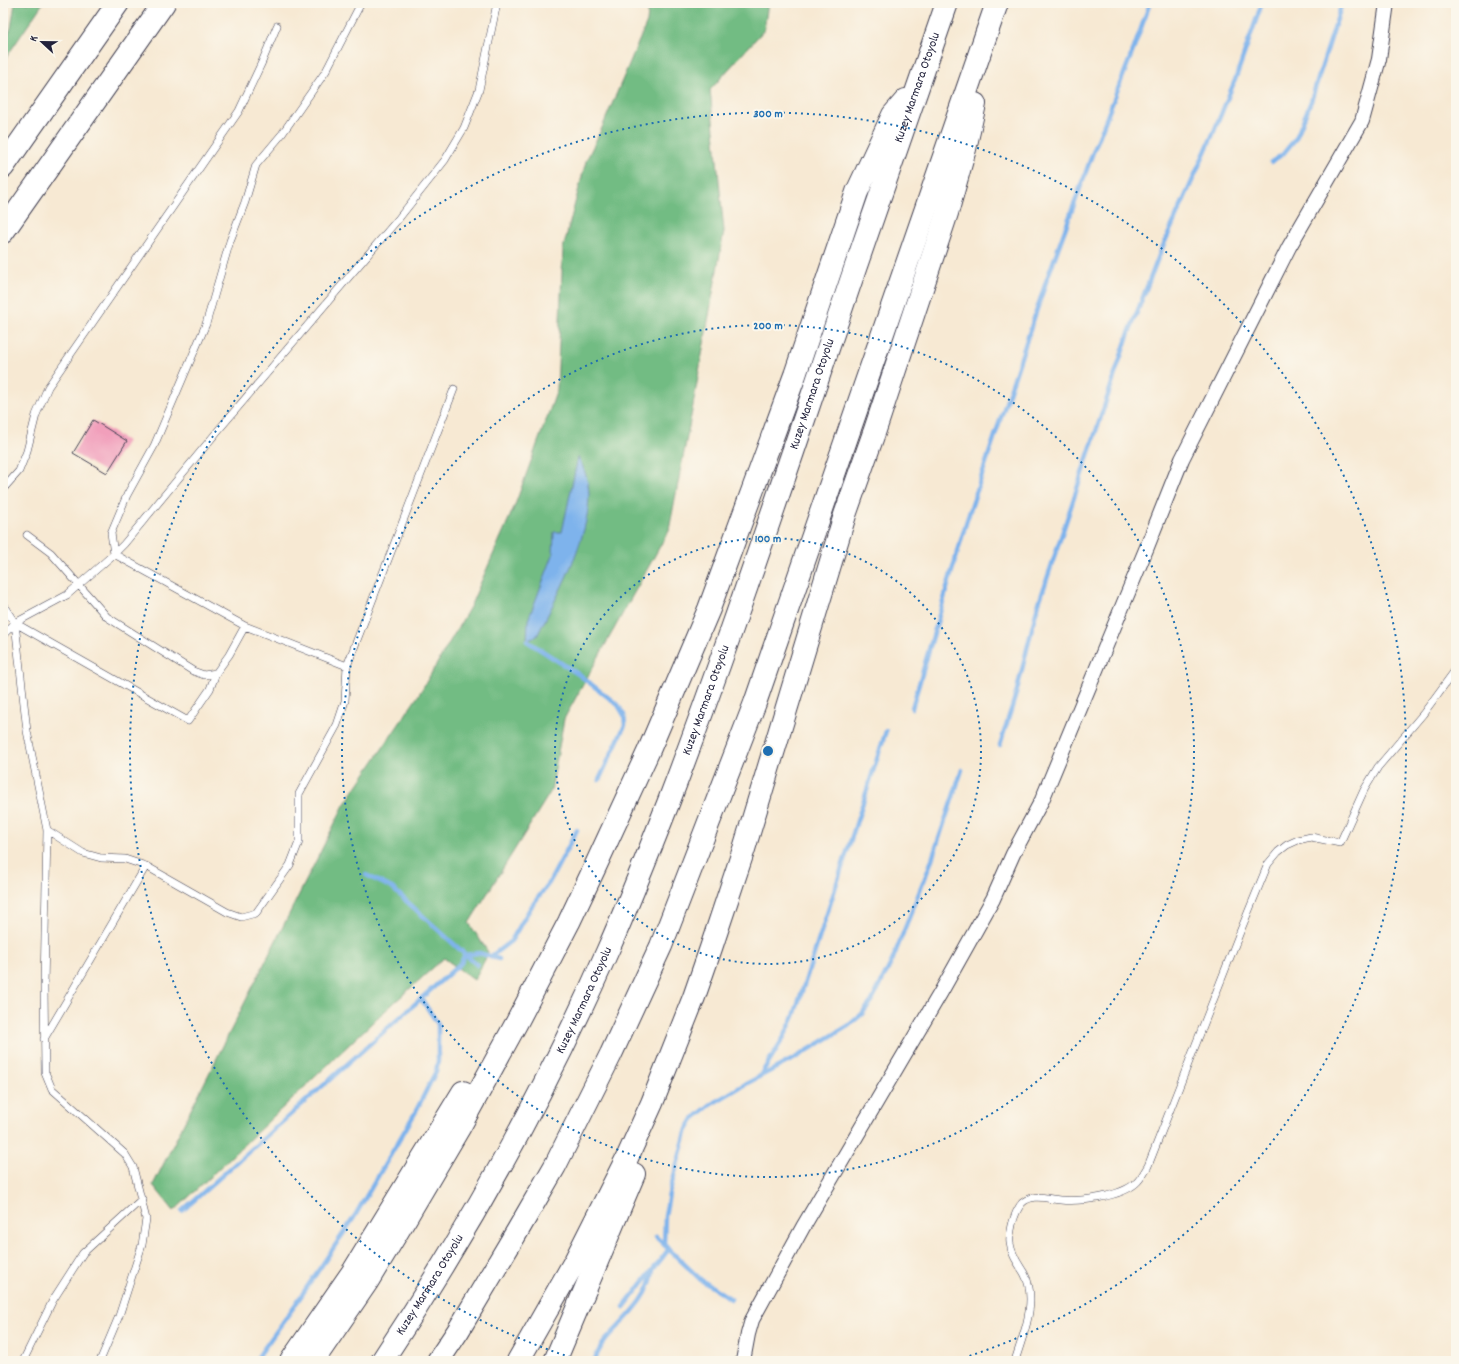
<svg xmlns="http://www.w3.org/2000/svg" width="1459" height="1364" font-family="Dekko,sans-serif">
	<rect width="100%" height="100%" fill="#fbf7ec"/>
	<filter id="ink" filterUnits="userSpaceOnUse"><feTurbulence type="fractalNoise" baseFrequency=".025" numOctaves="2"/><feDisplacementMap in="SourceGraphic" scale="8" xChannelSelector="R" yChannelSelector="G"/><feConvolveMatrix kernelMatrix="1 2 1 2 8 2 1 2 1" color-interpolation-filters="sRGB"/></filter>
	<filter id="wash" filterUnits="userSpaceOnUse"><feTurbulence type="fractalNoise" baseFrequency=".012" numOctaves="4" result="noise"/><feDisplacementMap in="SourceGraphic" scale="16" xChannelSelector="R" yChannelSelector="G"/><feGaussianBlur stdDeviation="0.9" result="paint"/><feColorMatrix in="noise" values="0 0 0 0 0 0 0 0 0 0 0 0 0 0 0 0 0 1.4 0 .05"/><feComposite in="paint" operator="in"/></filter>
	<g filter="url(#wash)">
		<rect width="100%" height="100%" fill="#f7e9d3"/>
		<path fill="#72bc83" stroke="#4a6f5f" d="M 15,3 L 43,3 L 3,62 L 3,45 L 11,28 Z
			M 649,3 L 768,3 L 764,30 L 710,90 L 724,231 L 692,411 L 669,530 L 564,719 L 551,791 L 469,923 L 488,952 L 486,958 L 474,980 L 444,958 L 376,1019 L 174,1211 L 153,1185 L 344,805 L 418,696 L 470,607 L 515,505 L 557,390 L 563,249 L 586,161 L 601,130 L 647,22 Z"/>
		<path fill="#7eb3ec" stroke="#506a94" d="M 578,457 C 584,467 589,482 589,495 C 589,540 557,596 537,636 L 527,641 L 528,620 L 553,555 L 554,532 L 562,532 Z"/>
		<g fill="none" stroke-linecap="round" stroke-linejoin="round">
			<path stroke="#7eb3ec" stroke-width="4.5" d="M 1271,162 L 1283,154 L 1296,138 L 1311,101 L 1342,3
				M 527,641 L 578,674 L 618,705 L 624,715 L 625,725 L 599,780
				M 912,708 L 966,523 L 1047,279 L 1092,155 L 1134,48 L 1150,3
				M 1000,745 L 1016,694 L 1036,612 L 1127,338 L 1160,253 L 1213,134 L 1235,80 L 1262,3
				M 366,875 L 392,888 L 477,965
				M 465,955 L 479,953 L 499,959
				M 490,957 L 511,941 L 531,907 L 549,883 L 577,830
				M 760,1076 L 784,1037 L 794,1016 L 886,731
				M 182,1211 L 461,963 L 464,956
				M 656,1237 L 701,1280 L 731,1299
				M 664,1245 L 665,1216 L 669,1194 L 687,1129 L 693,1119 L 710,1105 L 742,1086 L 795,1058 L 848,1026 L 862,1014 L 872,1001 L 892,961 L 930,865 L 962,770
				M 624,1307 L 669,1249
				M 255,1361 L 293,1308 L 353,1219 L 415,1113 L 436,1071 L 438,1061 L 438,1024 L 422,1000
				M 594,1361 C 597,1354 601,1346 606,1340 C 625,1318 650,1300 653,1270"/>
		</g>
		<g id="blocks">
			<path fill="#f19fbb" d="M 93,420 L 127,441 L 107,473 L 73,453 Z"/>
		</g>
	</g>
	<g filter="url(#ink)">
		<use href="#blocks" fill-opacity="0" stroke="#424052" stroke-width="1"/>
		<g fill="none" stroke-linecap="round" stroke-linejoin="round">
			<g stroke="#424052" stroke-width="8">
				<path id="lane" d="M 361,3 L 326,71 L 282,134 L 256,165 L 245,202 L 230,241 L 206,324 L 154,446 L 127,495 L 111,533 L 114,554 L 245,626 L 347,666 L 454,389
					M 3,489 L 19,471 L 27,451 L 36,415 L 48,387 L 239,111 L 262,62 L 277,26
					M 27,535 L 51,553 L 107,617 L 193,671 L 204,675 L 216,673 L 229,655 L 245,626
					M 3,605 L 15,623 L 27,731 L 47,830 L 44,987 L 45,1072 L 52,1089 L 125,1154 L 133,1167 L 146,1219 L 142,1245 L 119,1316 L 100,1361
					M 15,623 L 188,721 L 210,689 L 216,673
					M 3,635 L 15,623 L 67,595 L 114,554 L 124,544 L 221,427 L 399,218 L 445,160 L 464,128 L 479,90 L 497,3
					M 47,830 L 83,853 L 101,858 L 125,859 L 146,866 L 227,912 L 241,917 L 256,913 L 290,865 L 299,842 L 299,794 L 337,725 L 345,701 L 347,666
					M 44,1039 L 146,866
					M 23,1361 L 53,1300 L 83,1253 L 142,1199
					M 1015,1361 C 1021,1341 1030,1320 1030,1299 C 1030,1291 1028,1280 1024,1273 C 1018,1263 1011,1254 1010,1243 C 1009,1237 1011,1231 1012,1225 C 1014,1217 1017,1209 1022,1203 C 1033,1193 1047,1199 1060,1200 C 1080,1202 1120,1197 1136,1183 C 1141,1179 1144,1172 1148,1166 L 1240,932 L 1268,864 L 1278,852 L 1287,845 L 1298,840 L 1311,837 L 1340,843 L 1364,790 L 1378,767 L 1423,714 L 1456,669"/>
			</g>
			<g stroke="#424052" stroke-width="16">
				<path id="street" d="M 743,1361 L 748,1334 L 752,1320 L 803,1227 L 941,992 L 993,899 L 1013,854 L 1042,800 L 1147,547 L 1182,459 L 1289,247 L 1362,121 L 1379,59 L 1387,3"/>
			</g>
			<g stroke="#424052" stroke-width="24">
				<g id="highway">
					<path d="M 3,167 L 118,3"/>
					<path d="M 3,232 L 164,3"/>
					<path d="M 291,1361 L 354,1270 L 463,1092"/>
					<path d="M 313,1361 L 367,1282 L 407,1216 L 459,1128 L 517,1022 L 569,922 L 595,867 L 649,750 L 709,609 L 795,375 L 857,192 L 893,115 L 906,100"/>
					<path id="s1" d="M 382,1361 C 468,1231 544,1095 607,952 C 629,903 649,852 669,801 C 713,686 753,569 793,452 C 843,302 895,152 947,3"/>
					<path d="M 438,1361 L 458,1331 L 518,1230 L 555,1166 L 611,1054 L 661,946 L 755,703 L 997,3"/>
					<path d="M 518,1361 L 575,1261 L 627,1158 L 652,1103 L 694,997 L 711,948 L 744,849 L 845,515 L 875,430 L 947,213 L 965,149 L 975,104"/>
					<path d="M 555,1361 L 634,1174"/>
				</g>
			</g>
			<use href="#lane" stroke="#fff" stroke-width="7"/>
			<use href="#street" stroke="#fff" stroke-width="14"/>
			<use href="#highway" stroke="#fff" stroke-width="22"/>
		</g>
	</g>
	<g fill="none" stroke="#1f6fb2" stroke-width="2" stroke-dasharray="2 4">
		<circle cx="768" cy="751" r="213"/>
		<circle cx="768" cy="751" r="426"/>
		<path d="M576 1359A638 638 0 1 1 960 1359"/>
	</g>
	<g text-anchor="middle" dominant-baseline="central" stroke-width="4" stroke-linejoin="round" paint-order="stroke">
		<g font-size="13" fill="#22223b" stroke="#fbf7ec">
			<text stroke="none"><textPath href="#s1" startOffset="1386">Kuzey Marmara Otoyolu</textPath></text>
			<text stroke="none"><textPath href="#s1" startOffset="1062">Kuzey Marmara Otoyolu</textPath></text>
			<text stroke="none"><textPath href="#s1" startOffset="738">Kuzey Marmara Otoyolu</textPath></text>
			<text stroke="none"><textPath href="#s1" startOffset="414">Kuzey Marmara Otoyolu</textPath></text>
			<text stroke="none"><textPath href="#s1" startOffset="90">Kuzey Marmara Otoyolu</textPath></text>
		</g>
	</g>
	<circle cx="768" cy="751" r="6" fill="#1f6fb2" stroke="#fbf7ec" stroke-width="2"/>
	<g font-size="12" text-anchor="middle" font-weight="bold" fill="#1f6fb2" stroke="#fbf7ec" stroke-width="4" stroke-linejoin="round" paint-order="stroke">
		<text x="768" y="117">300 m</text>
		<text x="768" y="329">200 m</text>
		<text x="768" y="542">100 m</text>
	</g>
	<rect width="1459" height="1364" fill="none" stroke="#fbf7ec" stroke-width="16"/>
	<g transform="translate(42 42) rotate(292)" stroke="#fbf7ec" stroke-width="3" paint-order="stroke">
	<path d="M0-3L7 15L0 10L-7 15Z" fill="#22223b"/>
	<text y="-6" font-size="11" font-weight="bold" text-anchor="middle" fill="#22223b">K</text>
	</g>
</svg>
